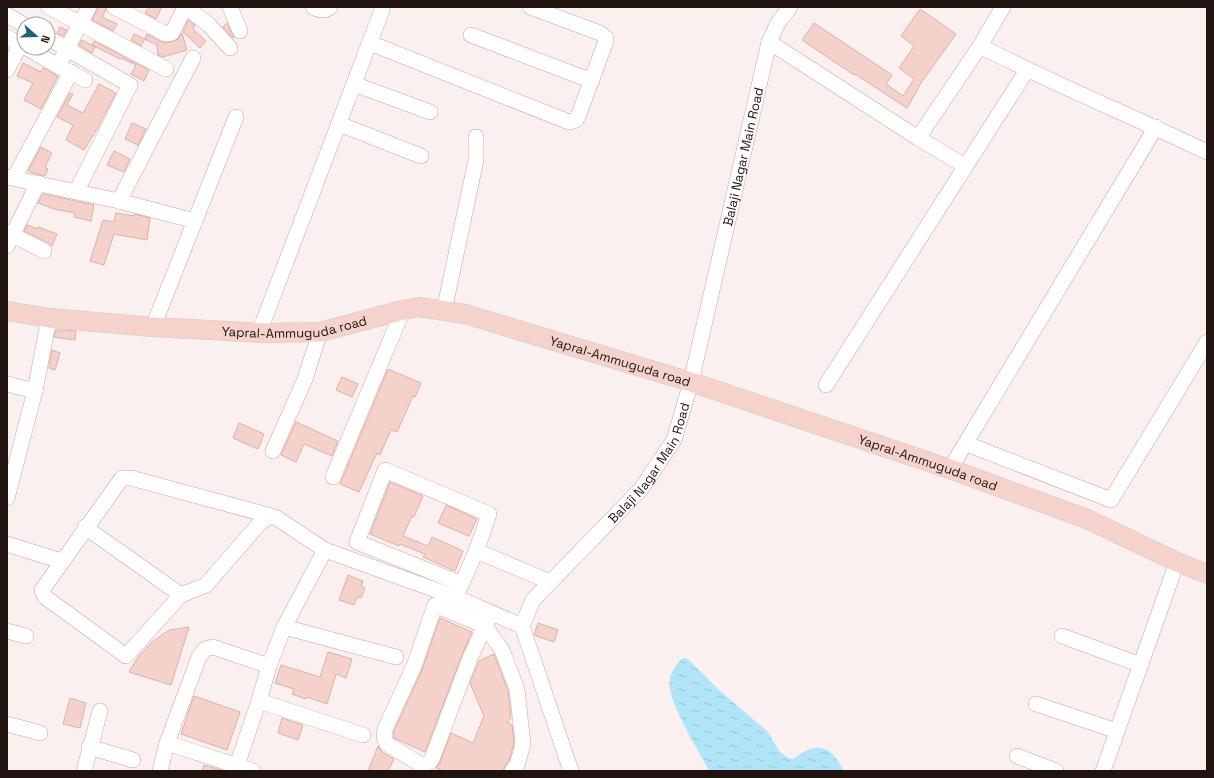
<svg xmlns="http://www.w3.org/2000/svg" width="1214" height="778" font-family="'Space Grotesk',sans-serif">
	<defs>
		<pattern id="water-ripples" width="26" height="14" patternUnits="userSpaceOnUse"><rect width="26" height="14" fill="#b0e5f8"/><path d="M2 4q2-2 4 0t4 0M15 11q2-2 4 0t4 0" fill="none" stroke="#97c4d4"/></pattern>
	</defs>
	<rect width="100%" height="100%" fill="#f9f0ef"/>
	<path fill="url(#water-ripples)" d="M 685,658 L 689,660 L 720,691 L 767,731 C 775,742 778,756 793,759 C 817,741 830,744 844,771 L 709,771 C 700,752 664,697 670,678 C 671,671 677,665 681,659 Z"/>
	<path fill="#f4d1ca" stroke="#dab1a9" d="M 98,7 L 105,7 L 106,9 L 102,17 L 117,24 L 113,31 L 92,20 Z
		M 149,7 L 162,7 L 156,19 L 145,13 Z
		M 920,9 L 956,34 L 921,83 L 907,108 L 855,74 L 854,75 L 802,40 L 814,23 L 892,75 L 886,84 L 903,96 L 914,79 L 899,68 L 914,46 L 901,36 Z
		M 188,20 L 195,25 L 193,29 L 206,41 L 200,48 L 183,32 Z
		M 227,23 L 234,37 L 233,38 L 223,27 Z
		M 60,27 L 67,30 L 63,36 L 57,33 Z
		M 182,33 L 187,50 L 163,57 L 158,55 L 157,45 L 145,39 L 147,34 L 162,42 L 167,43 L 177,40 Z
		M 134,34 L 145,39 L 141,46 L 131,40 Z
		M 82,40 L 95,47 L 92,53 L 79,45 Z
		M 94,41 L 149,70 L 144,81 L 131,74 L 136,65 L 121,58 L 120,59 L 92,45 Z
		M 23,63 L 41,72 L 43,68 L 58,76 L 41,109 L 24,100 L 33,83 L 17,76 Z
		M 99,84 L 116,93 L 97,129 L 84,150 L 66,140 L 73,125 L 57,117 L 70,93 L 73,94 L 67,105 L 83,113 Z
		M 132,123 L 146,129 L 138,145 L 125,139 Z
		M 41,147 L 52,153 L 45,167 L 48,169 L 45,176 L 33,173 L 28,171 Z
		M 114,151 L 130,159 L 124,172 L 107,165 Z
		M 43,194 L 94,205 L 91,221 L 74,217 L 75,213 L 54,209 L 38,203 Z
		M 116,213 L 134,216 L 134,214 L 150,218 L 147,240 L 114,234 L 104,265 L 90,261 L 103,220 L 114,222 Z
		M 27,225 L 38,229 L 38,227 L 57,234 L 52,246 L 48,243 L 24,231 Z
		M 56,330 L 76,331 L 75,340 L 54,337 Z
		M 52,350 L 60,353 L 55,370 L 49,368 Z
		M 388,369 L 421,383 L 415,397 L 413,396 L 397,432 L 391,430 L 380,455 L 377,453 L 359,492 L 340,484 Z
		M 342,377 L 358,384 L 352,397 L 336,390 Z
		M 296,422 L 338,441 L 332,456 L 304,444 L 296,462 L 281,455 Z
		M 239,423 L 264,434 L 258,449 L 233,438 Z
		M 390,482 L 423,496 L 414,517 L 412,516 L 403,536 L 428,546 L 432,537 L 463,551 L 455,571 L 423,557 L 425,554 L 400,544 L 399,546 L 370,534 Z
		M 446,505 L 477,519 L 469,536 L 438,523 Z
		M 348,575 L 363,581 L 361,586 L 365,588 L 361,598 L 357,597 L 354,605 L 339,600 Z
		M 440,618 L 472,632 L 462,655 L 425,752 L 394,738 L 394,731 L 422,670 Z
		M 538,623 L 558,630 L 554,642 L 534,635 Z
		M 189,627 L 171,685 L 129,672 L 139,656 L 152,642 L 169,630 Z
		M 328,652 L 352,659 L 346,678 L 336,674 L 327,704 L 307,697 L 306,699 L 292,694 L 294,689 L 275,683 L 281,665 L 320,677 Z
		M 494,654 L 508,691 L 511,718 L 507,722 L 512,725 L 514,743 L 509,761 L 505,766 L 503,771 L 443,771 L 436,768 L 440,762 L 451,733 L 473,743 L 484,716 L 470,683 L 479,661 Z
		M 194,696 L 240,712 L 227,750 L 181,734 Z
		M 70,698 L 86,703 L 80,728 L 63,724 Z
		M 282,718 L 303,725 L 298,740 L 278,733 Z
		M 378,746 L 382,752 L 394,759 L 388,771 L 368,771 Z
		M 204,765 L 224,771 L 202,771 Z"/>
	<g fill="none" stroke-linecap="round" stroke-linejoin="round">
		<g stroke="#cca49c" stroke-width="16">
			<g id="minor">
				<path d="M 49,7 L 166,69"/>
				<path d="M 114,7 L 166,34 L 172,33 L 185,7"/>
				<path d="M 186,7 L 209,25 L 230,48"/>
				<path d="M 230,7 L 240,31"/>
				<path d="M 313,7 C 319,10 324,12 330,7"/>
				<path d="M 7,15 L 24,25"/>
				<path d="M 471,35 L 592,81"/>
				<path d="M 7,37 L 24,46"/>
				<path d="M 48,38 L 130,85 L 76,192"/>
				<path d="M 769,42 L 918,138 L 965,166"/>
				<path d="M 370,43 L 569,122 L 576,120 L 579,114 L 606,41 L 606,38 L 600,33 L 530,7"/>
				<path d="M 980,46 C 1054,84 1132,116 1207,152"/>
				<path d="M 27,48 L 58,66 L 85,80"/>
				<path d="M 58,66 L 89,7"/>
				<path d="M 7,70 L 21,44"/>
				<path d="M 354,84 L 430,112"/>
				<path d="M 339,124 L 421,156"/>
				<path d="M 918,138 L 980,46 L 1003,7"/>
				<path d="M 7,177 L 119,201 L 195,221"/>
				<path d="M 14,178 L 71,72"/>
				<path d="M 119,201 L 193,58"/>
				<path d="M 7,232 L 44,251"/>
				<path d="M 7,246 L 38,183"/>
				<path d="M 444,311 L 476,160 L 476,137"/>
				<path d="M 153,327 L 236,117"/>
				<path d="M 259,333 L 382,10"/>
				<path d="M 7,384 L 35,391"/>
				<path d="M 826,385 L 1027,70"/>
				<path d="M 967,444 L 1111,500 L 1207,342"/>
				<path d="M 273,451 L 305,379 L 320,332"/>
				<path d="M 950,469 L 1156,127"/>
				<path d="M 333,477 L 403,310"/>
				<path d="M 7,498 L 35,391 L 49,318"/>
				<path d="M 270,516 L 259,524 L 206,585 L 181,595 L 126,656 L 45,597 L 42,590 L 122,478 L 131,478 L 275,517 L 325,550 L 455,597 L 522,626"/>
				<path d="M 85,527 L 181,595"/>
				<path d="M 7,544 L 61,561"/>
				<path d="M 477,551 L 550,582"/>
				<path d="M 455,597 C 469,570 480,543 489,514 L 385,470 L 357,542 L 462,584"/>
				<path d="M 435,605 L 485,626 L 470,658 L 432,759 C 429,764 426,765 420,764 L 387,744 L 384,738 L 385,729 L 414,666 Z"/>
				<path d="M 488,619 L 485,626 L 502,650 L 517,689 L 523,744 L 517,765 L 512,771"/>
				<path d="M 284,627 L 396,657"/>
				<path d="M 7,631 L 26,636"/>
				<path d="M 1062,636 L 1141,665"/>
				<path d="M 259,701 L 269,666"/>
				<path d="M 1036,704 L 1117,731"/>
				<path d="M 7,724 L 40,733"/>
				<path d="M 167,743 L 253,771"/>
				<path d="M 89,747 L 133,760"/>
				<path d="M 1017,756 L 1056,771"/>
				<path d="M 84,771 L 100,711"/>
				<path d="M 160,771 L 167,743 L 199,657 L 205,649 L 213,647 L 269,666 L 284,627 L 325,550"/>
				<path d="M 235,771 L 259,701 L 363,735"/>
				<path id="s1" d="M 571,771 L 522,626 L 533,600 L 641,489 L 674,440 L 691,382 L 769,42 L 778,23 L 790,7"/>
				<path d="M 1103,771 L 1177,562"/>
			</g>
		</g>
		<g stroke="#cecbca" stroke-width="20">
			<g id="major">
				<path id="s2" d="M 7,311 L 49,318 L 153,327 L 265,333 L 320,332 L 403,310 L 419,307 L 465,314 L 691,382 L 950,469 L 1087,519 L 1177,562 L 1207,574"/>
			</g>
		</g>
		<use href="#minor" stroke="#fff" stroke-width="15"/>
		<use href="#major" stroke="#f5d2cb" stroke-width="19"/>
	</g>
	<g text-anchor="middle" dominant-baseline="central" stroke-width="4" stroke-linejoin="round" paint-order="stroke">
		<g font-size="13" fill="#211310" stroke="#fff">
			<text stroke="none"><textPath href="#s1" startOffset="687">Balaji Nagar Main Road</textPath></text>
			<text stroke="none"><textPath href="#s2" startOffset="289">Yapral-Ammuguda road</textPath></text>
			<text stroke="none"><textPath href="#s2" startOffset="625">Yapral-Ammuguda road</textPath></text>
			<text stroke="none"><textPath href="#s1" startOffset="363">Balaji Nagar Main Road</textPath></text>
			<text stroke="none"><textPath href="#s2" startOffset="949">Yapral-Ammuguda road</textPath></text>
		</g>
	</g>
	<rect width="1214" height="778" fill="none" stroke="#211310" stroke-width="16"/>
	<g transform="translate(36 36) rotate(110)"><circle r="19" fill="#ffffff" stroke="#a6a19f"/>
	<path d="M0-3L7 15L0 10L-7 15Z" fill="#226277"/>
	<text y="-6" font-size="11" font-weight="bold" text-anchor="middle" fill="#211310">N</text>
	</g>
</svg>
